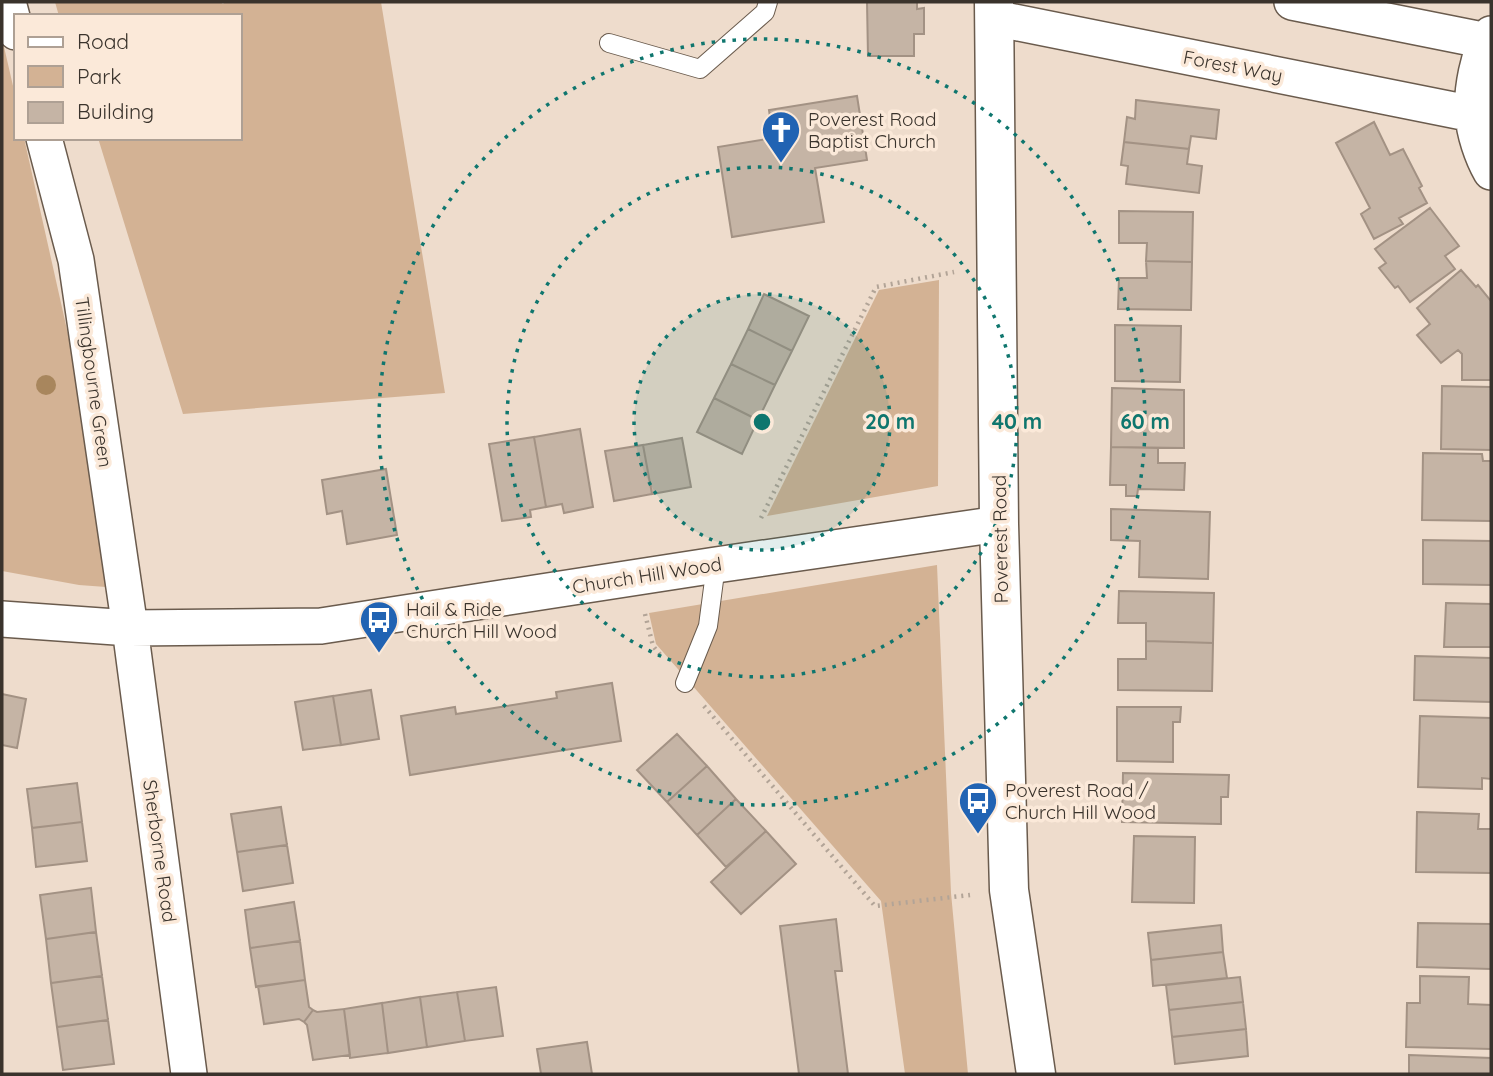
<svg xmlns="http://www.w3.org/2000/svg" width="1493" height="1076" font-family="Quicksand,sans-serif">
	<rect width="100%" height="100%" fill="#eedccc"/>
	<path fill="#d3b294" d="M 55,2 L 220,2 L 223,4 L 225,2 L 381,2 L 445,393 L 183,414 L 98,138 L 240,138 L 240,16 L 59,16 Z
		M 2,38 L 16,99 L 16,138 L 24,138 L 74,361 L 106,587 L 79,585 L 2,571 Z
		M 939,280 L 938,486 L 767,516 L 879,290 Z
		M 937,565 L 951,893 L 968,1074 L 905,1074 L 881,901 L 656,644 L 649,613 Z"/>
	<path fill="#c5b4a5" stroke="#a39284" stroke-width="2" d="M 867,2 L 917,2 L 917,9 L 924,8 L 924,34 L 914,34 L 914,56 L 868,56 Z
		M 857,96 L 867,160 L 815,168 L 824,222 L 732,237 L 718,147 L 773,138 L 769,110 Z
		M 1136,100 L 1219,110 L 1216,139 L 1191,136 L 1189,149 L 1124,142 L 1127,117 L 1135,119 Z
		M 1374,122 L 1390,155 L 1403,149 L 1422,186 L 1419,188 L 1427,203 L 1399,218 L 1403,224 L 1374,239 L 1361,214 L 1370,208 L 1336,143 Z
		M 1124,142 L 1189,149 L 1187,164 L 1202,166 L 1199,193 L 1126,184 L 1128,166 L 1121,165 Z
		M 1430,208 L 1459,246 L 1445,256 L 1455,269 L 1410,302 L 1398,286 L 1395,288 L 1379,268 L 1386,263 L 1375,249 Z
		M 1119,211 L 1193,212 L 1192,262 L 1146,261 L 1147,243 L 1119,243 Z
		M 1146,261 L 1192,262 L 1191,310 L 1118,309 L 1119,278 L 1147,278 Z
		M 1461,270 L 1476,287 L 1478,285 L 1491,301 L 1491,380 L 1462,380 L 1462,354 L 1458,350 L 1441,363 L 1417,335 L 1430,324 L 1417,308 Z
		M 764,294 L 809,316 L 792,351 L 748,329 Z
		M 1115,325 L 1181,326 L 1180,382 L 1115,381 Z
		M 748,329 L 792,351 L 775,385 L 731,364 Z
		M 731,364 L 775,385 L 758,420 L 714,398 Z
		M 1442,386 L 1491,387 L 1491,450 L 1441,449 Z
		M 1112,388 L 1184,390 L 1184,448 L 1111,447 Z
		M 714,398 L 758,420 L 742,454 L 697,432 Z
		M 580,429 L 593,507 L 564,513 L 562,504 L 546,507 L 534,437 Z
		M 534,437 L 546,507 L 530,510 L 531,517 L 502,521 L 489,444 Z
		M 682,438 L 691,487 L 652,494 L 643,445 Z
		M 643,445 L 652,494 L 614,501 L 605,451 Z
		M 1111,447 L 1158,448 L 1158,463 L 1185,463 L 1184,490 L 1138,489 L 1137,496 L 1126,496 L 1126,485 L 1110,485 Z
		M 1423,453 L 1482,454 L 1483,461 L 1491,461 L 1491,521 L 1422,520 Z
		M 386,469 L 397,535 L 347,544 L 342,511 L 327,514 L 322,480 Z
		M 1111,509 L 1210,512 L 1208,579 L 1139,577 L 1140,541 L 1111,540 Z
		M 1423,540 L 1491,541 L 1491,585 L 1423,584 Z
		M 1119,591 L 1214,593 L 1213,643 L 1146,641 L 1146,623 L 1118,623 Z
		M 1446,603 L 1491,604 L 1491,647 L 1444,647 Z
		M 1146,641 L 1213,643 L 1212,691 L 1118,690 L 1118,659 L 1146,659 Z
		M 1415,656 L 1491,658 L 1491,702 L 1414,700 Z
		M 612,683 L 621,741 L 410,775 L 401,716 L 455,707 L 456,714 L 557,698 L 556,692 Z
		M 371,690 L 379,739 L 341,745 L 333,696 Z
		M 2,694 L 26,699 L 17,748 L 2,745 Z
		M 333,696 L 341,745 L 303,750 L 295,702 Z
		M 1117,707 L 1181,707 L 1180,722 L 1173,722 L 1173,762 L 1117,761 Z
		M 1420,716 L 1491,718 L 1491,779 L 1482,778 L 1482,789 L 1418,787 Z
		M 677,734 L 707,766 L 667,802 L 637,770 Z
		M 707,766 L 736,799 L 697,835 L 667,802 Z
		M 1123,773 L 1229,775 L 1228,797 L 1221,797 L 1221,824 L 1122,822 Z
		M 77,783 L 82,822 L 32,828 L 27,789 Z
		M 736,799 L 766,831 L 726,867 L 697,835 Z
		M 281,807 L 287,845 L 237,852 L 231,814 Z
		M 1417,812 L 1479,814 L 1478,829 L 1491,829 L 1491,873 L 1416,872 Z
		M 82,822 L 87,861 L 36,867 L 32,828 Z
		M 766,831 L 796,864 L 741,914 L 711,882 Z
		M 1134,836 L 1195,837 L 1194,903 L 1132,902 Z
		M 287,845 L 293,883 L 243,891 L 237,852 Z
		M 91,888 L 96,932 L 46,939 L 40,895 Z
		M 294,902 L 300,941 L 250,948 L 245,910 Z
		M 836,919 L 842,971 L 835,971 L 848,1074 L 799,1074 L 780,926 Z
		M 1418,923 L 1491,924 L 1491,969 L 1417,967 Z
		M 1221,925 L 1223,952 L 1151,960 L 1148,933 Z
		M 96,932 L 102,976 L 51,983 L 46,939 Z
		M 300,941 L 305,980 L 256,987 L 250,948 Z
		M 1223,952 L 1227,978 L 1153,986 L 1151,960 Z
		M 102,976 L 108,1020 L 57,1027 L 51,983 Z
		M 1420,976 L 1469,977 L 1468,1004 L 1491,1005 L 1491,1049 L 1406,1047 L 1407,1003 L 1420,1003 Z
		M 1240,977 L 1243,1002 L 1169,1010 L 1166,985 Z
		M 305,980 L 309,1007 L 313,1010 L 304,1022 L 299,1019 L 264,1024 L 258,986 Z
		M 496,987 L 503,1036 L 465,1041 L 457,992 Z
		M 457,992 L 465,1041 L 427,1047 L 420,997 Z
		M 420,997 L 427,1047 L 388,1053 L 382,1003 Z
		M 1243,1002 L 1246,1029 L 1172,1037 L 1169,1010 Z
		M 382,1003 L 388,1053 L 350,1058 L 344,1009 Z
		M 344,1009 L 350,1055 L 313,1060 L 307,1025 L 304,1022 L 313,1010 L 317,1012 Z
		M 108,1020 L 114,1064 L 63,1070 L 57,1027 Z
		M 1246,1029 L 1248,1056 L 1175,1064 L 1172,1037 Z
		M 587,1042 L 592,1074 L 541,1074 L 537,1049 Z
		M 1409,1055 L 1491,1058 L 1491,1074 L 1409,1074 Z"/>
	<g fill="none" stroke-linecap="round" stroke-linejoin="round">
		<g stroke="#6a5b4d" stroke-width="20">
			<path id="lane" d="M 609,43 L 700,69 L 765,12 L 768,2
				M 685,683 L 708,626 L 716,565"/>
		</g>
		<g stroke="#6a5b4d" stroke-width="38">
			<path id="street" d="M 8,2 L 16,32
				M 1292,2 L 1487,41
				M 994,18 L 1473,114
				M 1491,34 C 1478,53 1471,91 1473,114 C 1474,133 1482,156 1491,172
				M 44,138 L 76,260 L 130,628 L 189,1074
				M 2,619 L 130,628 L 321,626 L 716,565 L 999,524"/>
		</g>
		<g stroke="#6a5b4d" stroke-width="41">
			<path id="secondary" d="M 994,2 L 999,524 L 1009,890 L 1036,1074"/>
		</g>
		<path stroke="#b2a497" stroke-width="4.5" stroke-dasharray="2 5" stroke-linecap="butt" d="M 761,518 L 876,287 L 954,272
			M 645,614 L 653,646 L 662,657
			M 704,706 L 875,906 L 970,895"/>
		<use href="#lane" stroke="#fff" stroke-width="18"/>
		<use href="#street" stroke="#fff" stroke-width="35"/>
		<use href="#secondary" stroke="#fff" stroke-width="38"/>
	</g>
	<circle fill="#a8865d" cx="46" cy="385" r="10"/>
	<circle cx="762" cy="422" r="128" fill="#0f766e" fill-opacity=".12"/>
	<g fill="none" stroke="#0f766e" stroke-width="3.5" stroke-dasharray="3.5 7">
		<circle cx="762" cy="422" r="128"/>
		<circle cx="762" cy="422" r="255"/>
		<circle cx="762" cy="422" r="383"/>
	</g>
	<defs>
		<g id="church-pin" transform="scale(2.0125)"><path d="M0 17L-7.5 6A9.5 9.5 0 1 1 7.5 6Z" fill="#2163b3" stroke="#fbe9d9"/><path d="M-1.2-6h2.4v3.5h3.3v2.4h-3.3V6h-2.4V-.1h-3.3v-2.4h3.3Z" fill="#fff"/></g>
		<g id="bus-pin" transform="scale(2.0125)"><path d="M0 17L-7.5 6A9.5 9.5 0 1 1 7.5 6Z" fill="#2163b3" stroke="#fbe9d9"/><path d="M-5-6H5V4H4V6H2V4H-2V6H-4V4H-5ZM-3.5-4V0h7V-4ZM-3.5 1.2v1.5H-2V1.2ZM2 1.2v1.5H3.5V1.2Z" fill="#fff"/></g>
	</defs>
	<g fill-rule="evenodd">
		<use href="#church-pin" x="781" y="130"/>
		<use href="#bus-pin" x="379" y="620"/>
		<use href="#bus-pin" x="978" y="801"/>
	</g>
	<g text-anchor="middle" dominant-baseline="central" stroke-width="7" stroke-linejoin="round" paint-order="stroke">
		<g font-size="19" fill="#3a332c" stroke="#fbe9d9">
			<text transform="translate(1233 66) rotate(11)">Forest Way</text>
			<text transform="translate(94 382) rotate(82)">Tillingbourne Green</text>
			<text transform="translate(1000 539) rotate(-91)">Poverest Road</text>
			<text transform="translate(647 575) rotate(-9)">Church Hill Wood</text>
			<text transform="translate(160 851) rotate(82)">Sherborne Road</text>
		</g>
		<g font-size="19" fill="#3a332c" stroke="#fbe9d9" text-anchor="start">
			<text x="808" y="119">Poverest Road<tspan x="808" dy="22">Baptist Church</tspan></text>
			<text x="406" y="609">Hail &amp; Ride<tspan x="406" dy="22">Church Hill Wood</tspan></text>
			<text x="1005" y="790">Poverest Road /<tspan x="1005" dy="22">Church Hill Wood</tspan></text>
		</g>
	</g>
	<circle cx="762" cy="422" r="10" fill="#0f766e" stroke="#fbe9d9" stroke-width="3.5"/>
	<g font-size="21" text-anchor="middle" font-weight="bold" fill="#0f766e" stroke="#fbe9d9" stroke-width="7" stroke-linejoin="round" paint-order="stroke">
		<text x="890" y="429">20 m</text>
		<text x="1017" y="429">40 m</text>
		<text x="1145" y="429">60 m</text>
	</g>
	<rect width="1493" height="1076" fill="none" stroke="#3a332c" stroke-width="7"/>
	<rect x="14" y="14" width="228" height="126" fill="#fbe9d9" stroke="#aea094" stroke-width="2"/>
	<rect x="28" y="37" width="35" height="10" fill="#ffffff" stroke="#aea094" stroke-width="2"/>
	<text x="77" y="49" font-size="21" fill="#3a332c">Road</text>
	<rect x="28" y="66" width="35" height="21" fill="#d3b294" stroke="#aea094" stroke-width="2"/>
	<text x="77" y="84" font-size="21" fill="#3a332c">Park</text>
	<rect x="28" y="102" width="35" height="21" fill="#c5b4a5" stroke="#aea094" stroke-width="2"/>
	<text x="77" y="119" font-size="21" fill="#3a332c">Building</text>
</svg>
